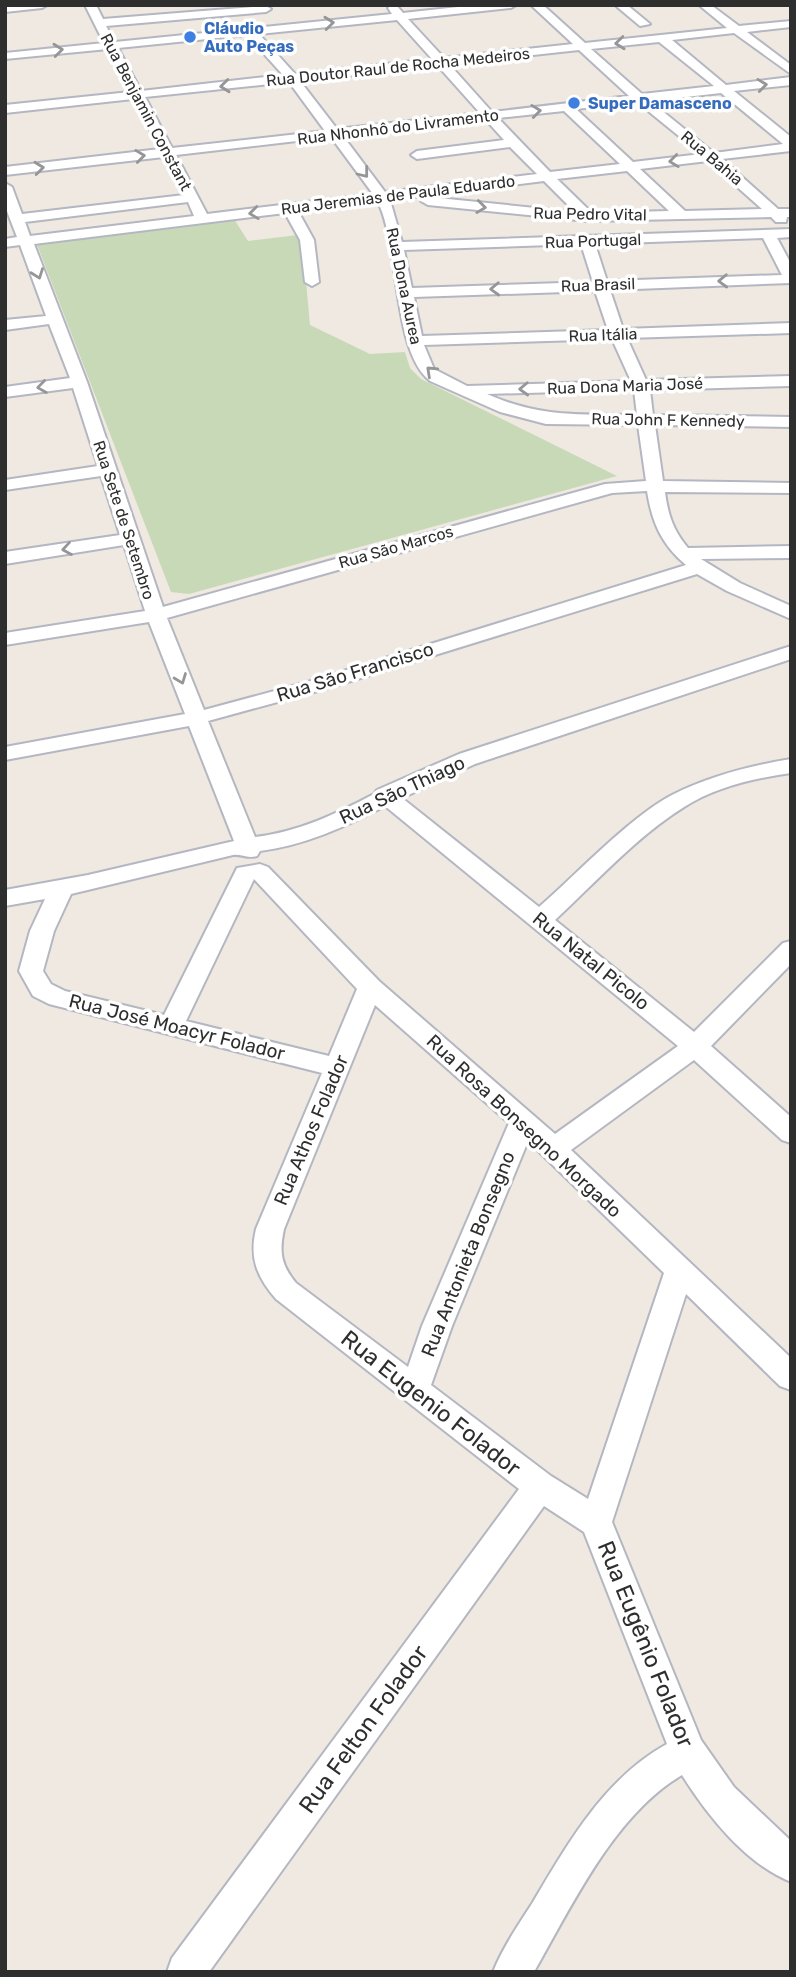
<svg xmlns="http://www.w3.org/2000/svg" width="796" height="1977" font-family="Rubik,sans-serif">
	<rect width="100%" height="100%" fill="#efe9e1"/>
	<path fill="#c8d9b8" d="M 234,219 L 248,241 L 298,235 L 302,237 L 310,325 L 370,354 L 405,352 L 410,368 L 421,379 L 617,476 L 189,594 L 171,592 L 36,242 Z"/>
	<g fill="none" stroke-linecap="round" stroke-linejoin="round">
		<g stroke="#b4b7c1" stroke-width="4">
			<path id="minor" d="M 47,5 L 42,8 L 5,12 L 5,6 Z
				M 85,5 L 96,5 L 103,19 L 266,6 L 271,9 L 266,12 L 106,26 L 115,42 L 392,14 L 388,8 L 391,5 L 397,6 L 403,13 L 476,5 L 516,5 L 511,8 L 408,19 L 444,58 L 573,44 L 531,5 L 543,5 L 585,43 L 727,28 L 699,5 L 711,5 L 739,26 L 791,21 L 791,27 L 747,32 L 791,65 L 791,74 L 734,33 L 672,40 L 726,85 L 791,77 L 791,85 L 734,91 L 791,137 L 791,151 L 722,159 L 778,209 L 791,209 L 791,217 L 787,217 L 786,222 L 776,222 L 771,217 L 588,221 L 428,205 L 421,201 L 428,197 L 575,212 L 544,181 L 390,200 L 402,242 L 791,229 L 791,237 L 777,238 L 791,264 L 791,283 L 610,290 L 623,329 L 791,323 L 791,333 L 627,338 L 646,380 L 791,376 L 791,386 L 650,390 L 653,415 L 791,417 L 791,427 L 655,425 L 663,481 L 791,483 L 791,493 L 665,492 C 668,515 673,530 688,548 L 791,546 L 791,558 L 701,559 L 740,583 L 791,606 L 791,619 L 727,591 L 697,574 L 325,689 L 208,721 L 255,837 C 298,832 336,814 374,794 L 377,790 L 459,754 L 791,646 L 791,659 L 475,764 L 402,798 L 539,907 C 576,875 630,817 672,795 C 710,776 749,766 791,759 L 791,773 C 755,778 715,787 684,807 C 636,837 596,882 555,920 L 694,1032 L 783,943 L 791,941 L 791,964 L 711,1046 L 791,1117 L 791,1143 L 782,1140 L 694,1060 L 571,1150 L 791,1358 L 791,1390 L 780,1386 L 686,1294 L 612,1522 L 701,1740 L 734,1787 L 791,1841 L 791,1882 C 746,1864 707,1815 682,1775 C 614,1815 572,1906 534,1972 L 493,1972 C 503,1947 519,1924 533,1902 C 568,1843 605,1778 667,1744 L 584,1532 L 544,1506 L 209,1972 L 167,1972 L 172,1958 L 519,1489 L 276,1299 C 257,1277 249,1258 256,1229 L 322,1073 L 49,1004 L 33,996 L 19,971 L 30,931 L 45,899 L 5,906 L 5,890 L 88,875 L 234,841 L 189,726 L 5,760 L 5,747 L 185,714 L 149,622 L 5,645 L 5,633 L 145,611 L 124,545 L 5,564 L 5,552 L 120,535 L 101,476 L 5,490 L 5,480 L 98,466 L 73,388 L 5,397 L 5,387 L 70,378 L 49,324 L 5,330 L 5,320 L 46,316 L 20,245 L 5,247 L 5,239 L 17,237 L 5,206 L 5,183 L 12,187 L 22,214 L 184,195 L 164,157 L 5,175 L 5,167 L 160,149 L 133,99 L 5,113 L 5,105 L 130,92 L 108,49 L 5,59 L 5,53 L 104,43 ZM 397,20 L 432,59 L 295,74 L 259,34 ZM 247,35 L 283,75 L 141,91 L 118,48 ZM 659,42 L 714,86 L 642,94 L 591,49 ZM 579,50 L 629,96 L 492,112 L 449,64 ZM 438,66 L 480,113 L 337,129 L 300,81 ZM 289,82 L 325,131 L 172,148 L 145,97 ZM 721,93 L 783,144 L 714,153 L 650,101 ZM 637,102 L 701,154 L 633,162 L 576,109 ZM 564,111 L 620,164 L 550,172 L 498,118 ZM 486,120 L 504,140 L 417,151 L 411,155 L 417,159 L 510,147 L 537,174 L 385,192 L 343,136 ZM 331,137 L 373,194 L 207,214 L 176,155 ZM 708,161 L 762,209 L 685,211 L 640,169 ZM 627,171 L 669,211 L 592,213 L 557,179 ZM 188,202 L 194,216 L 30,236 L 25,222 ZM 378,202 C 400,247 392,351 430,381 L 500,412 L 546,424 L 638,425 L 646,481 L 605,484 L 163,607 L 87,382 L 34,244 L 285,213 L 300,240 L 305,282 L 312,286 L 319,282 L 314,240 L 298,211 ZM 763,238 L 782,275 L 607,281 L 595,244 ZM 581,244 L 593,282 L 412,288 L 404,250 ZM 595,291 L 608,330 L 422,336 L 414,297 ZM 612,339 L 631,381 L 467,386 L 434,369 L 424,345 ZM 634,390 L 637,415 C 579,414 541,418 487,394 ZM 647,491 C 652,523 662,545 686,565 L 311,681 L 204,710 L 167,618 L 612,493 ZM 385,806 L 678,1046 L 555,1134 L 379,981 L 268,867 L 260,864 L 237,868 L 164,1015 L 65,991 L 51,984 L 43,971 L 54,931 L 71,894 L 233,855 C 242,854 247,859 257,856 L 260,851 C 305,845 345,827 385,806 ZM 254,879 L 357,989 L 329,1056 L 186,1021 ZM 375,1005 L 509,1123 L 422,1326 L 408,1367 L 296,1283 C 281,1265 279,1252 284,1229 ZM 528,1141 L 664,1273 L 588,1499 L 551,1476 L 431,1385 L 452,1326 Z
				M 615,5 L 627,5 L 650,24 L 640,26 Z"/>
		</g>
		<use href="#minor" fill="#fff" fill-rule="evenodd"/>
	</g>
	<defs><path id="oneway-chevron" d="M-2-3.5L2.5 0L-2 3.5" fill="none" stroke-width="1.6" stroke-linecap="round" stroke-linejoin="round" transform="scale(1.75)"/></defs>
	<g stroke="#969696">
		<use href="#oneway-chevron" transform="translate(329 23) rotate(-6)"/>
		<use href="#oneway-chevron" transform="translate(620 43) rotate(174)"/>
		<use href="#oneway-chevron" transform="translate(58 50) rotate(-6)"/>
		<use href="#oneway-chevron" transform="translate(762 85) rotate(-7)"/>
		<use href="#oneway-chevron" transform="translate(225 86) rotate(174)"/>
		<use href="#oneway-chevron" transform="translate(536 111) rotate(-7)"/>
		<use href="#oneway-chevron" transform="translate(140 156) rotate(-7)"/>
		<use href="#oneway-chevron" transform="translate(674 161) rotate(173)"/>
		<use href="#oneway-chevron" transform="translate(39 168) rotate(-6)"/>
		<use href="#oneway-chevron" transform="translate(364 173) rotate(52)"/>
		<use href="#oneway-chevron" transform="translate(481 207) rotate(7)"/>
		<use href="#oneway-chevron" transform="translate(254 213) rotate(173)"/>
		<use href="#oneway-chevron" transform="translate(38 274) rotate(70)"/>
		<use href="#oneway-chevron" transform="translate(723 281) rotate(178)"/>
		<use href="#oneway-chevron" transform="translate(495 289) rotate(178)"/>
		<use href="#oneway-chevron" transform="translate(431 371) rotate(-137)"/>
		<use href="#oneway-chevron" transform="translate(42 387) rotate(172)"/>
		<use href="#oneway-chevron" transform="translate(524 389) rotate(178)"/>
		<use href="#oneway-chevron" transform="translate(67 549) rotate(171)"/>
		<use href="#oneway-chevron" transform="translate(181 679) rotate(69)"/>
	</g>
	<g fill="#3f7fe0" stroke="#fff" stroke-width="2.5">
		<circle cx="190" cy="37" r="7"/>
		<circle cx="574" cy="103" r="7"/>
	</g>
	<g text-anchor="middle" dominant-baseline="central" stroke-width="7" stroke-linejoin="round" paint-order="stroke">
		<g font-size="16" font-weight="bold" fill="#366cbe" stroke="#fff" text-anchor="start">
			<text x="204" y="28">Cláudio<tspan x="204" dy="18">Auto Peças</tspan></text>
			<text x="588" y="103">Super Damasceno</text>
		</g>
		<g font-size="16" fill="#2e2e2e" stroke="#fff">
			<text transform="translate(398 67) rotate(-6)">Rua Doutor Raul de Rocha Medeiros</text>
			<text transform="translate(146 112) rotate(62)">Rua Benjamin Constant</text>
			<text transform="translate(398 127) rotate(-7)">Rua Nhonhô do Livramento</text>
			<text transform="translate(712 158) rotate(40)">Rua Bahia</text>
			<text transform="translate(398 195) rotate(-7)">Rua Jeremias de Paula Eduardo</text>
			<text transform="translate(590 214) rotate(1)">Rua Pedro Vital</text>
			<text transform="translate(593 241) rotate(-2)">Rua Portugal</text>
			<text transform="translate(598 285) rotate(-2)">Rua Brasil</text>
			<text transform="translate(404 286) rotate(78)">Rua Dona Aurea</text>
			<text transform="translate(603 335) rotate(-2)">Rua Itália</text>
			<text transform="translate(625 386) rotate(-2)">Rua Dona Maria José</text>
			<text transform="translate(668 420) rotate(1)">Rua John F Kennedy</text>
			<text transform="translate(124 520) rotate(72)">Rua Sete de Setembro</text>
			<text transform="translate(396 547) rotate(-16)">Rua São Marcos</text>
		</g>
		<g font-size="19" fill="#2e2e2e" stroke="#fff">
			<text transform="translate(355 672) rotate(-17)">Rua São Francisco</text>
			<text transform="translate(402 790) rotate(-25)">Rua São Thiago</text>
			<text transform="translate(591 961) rotate(39)">Rua Natal Picolo</text>
			<text transform="translate(177 1027) rotate(14)">Rua José Moacyr Folador</text>
			<text transform="translate(524 1126) rotate(43)">Rua Rosa Bonsegno Morgado</text>
			<text transform="translate(311 1130) rotate(-67)">Rua Athos Folador</text>
			<text transform="translate(468 1254) rotate(-68)">Rua Antonieta Bonsegno</text>
		</g>
		<g font-size="23" fill="#2e2e2e" stroke="#fff">
			<text transform="translate(431 1403) rotate(38)">Rua Eugenio Folador</text>
			<text transform="translate(646 1644) rotate(68)">Rua Eugênio Folador</text>
			<text transform="translate(363 1729) rotate(-54)">Rua Felton Folador</text>
		</g>
	</g>
	<rect width="796" height="1977" fill="none" stroke="#2e2e2e" stroke-width="14"/>
</svg>
